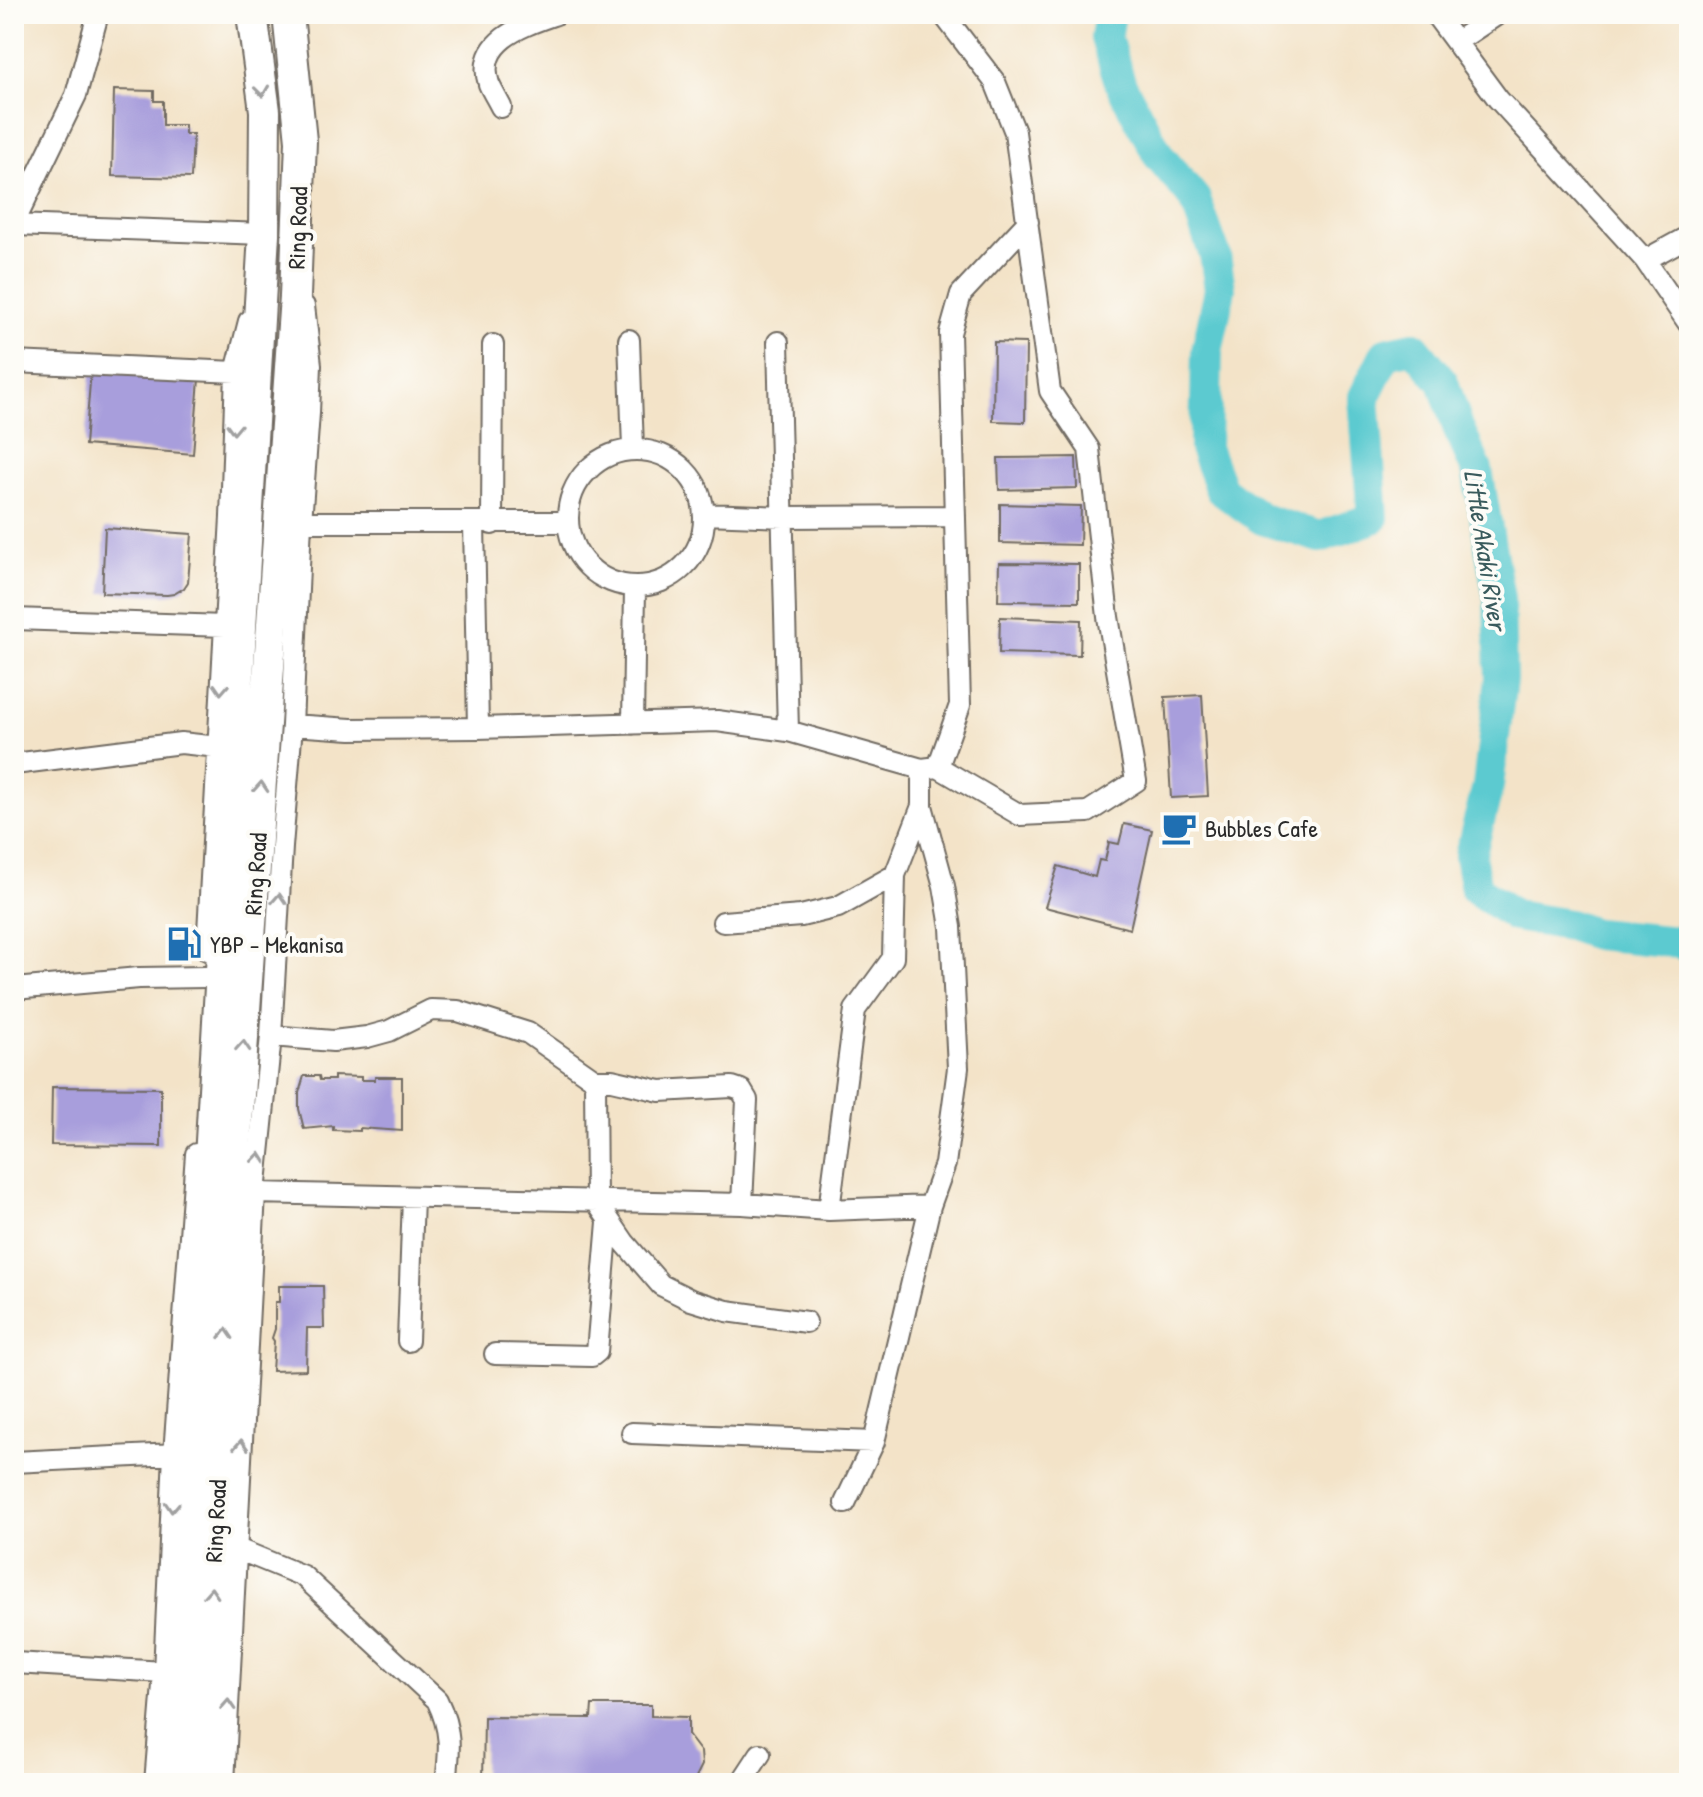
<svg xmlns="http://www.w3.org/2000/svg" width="1703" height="1797" font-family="'Patrick Hand',sans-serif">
	<rect width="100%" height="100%" fill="#fdfcf7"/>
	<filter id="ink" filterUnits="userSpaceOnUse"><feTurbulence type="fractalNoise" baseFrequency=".0125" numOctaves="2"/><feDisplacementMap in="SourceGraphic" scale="16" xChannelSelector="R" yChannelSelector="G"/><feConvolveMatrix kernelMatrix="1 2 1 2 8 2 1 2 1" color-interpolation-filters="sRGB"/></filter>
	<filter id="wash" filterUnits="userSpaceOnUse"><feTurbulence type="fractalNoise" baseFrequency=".006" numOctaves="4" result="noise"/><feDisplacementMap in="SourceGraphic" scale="32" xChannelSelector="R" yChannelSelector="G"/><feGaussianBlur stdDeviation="1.8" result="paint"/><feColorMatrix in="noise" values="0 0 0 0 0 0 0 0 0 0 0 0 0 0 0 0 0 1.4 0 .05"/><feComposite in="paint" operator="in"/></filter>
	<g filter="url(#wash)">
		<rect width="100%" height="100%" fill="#f3e3c8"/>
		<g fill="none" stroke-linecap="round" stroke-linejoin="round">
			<path stroke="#5ccad0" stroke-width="32" d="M 1110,14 L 1106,38 L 1121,85 L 1159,156 L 1195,199 L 1215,255 L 1220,289 L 1207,351 L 1205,448 L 1221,490 L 1262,519 L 1320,537 L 1373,518 L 1364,397 L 1386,353 L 1414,347 L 1443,382 L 1458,427 L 1477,470 L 1499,598 L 1501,679 L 1488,786 L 1470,856 L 1476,889 L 1515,916 L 1569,925 L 1595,934 L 1677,942 L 1689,947"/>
		</g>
		<g id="blocks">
			<path fill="#a89edc" d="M 114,90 L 154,91 L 154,101 L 163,101 L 163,125 L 185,125 L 185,134 L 193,134 L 191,178 L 112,176 Z
				M 994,342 L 1026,343 L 1025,422 L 993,421 Z
				M 91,370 L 199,379 L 193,454 L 85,445 Z
				M 1076,457 L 1077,488 L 999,490 L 998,458 Z
				M 1000,504 L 1081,506 L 1080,545 L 1000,543 Z
				M 105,528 L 192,534 L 188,582 L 184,588 L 174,594 L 167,595 L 102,593 Z
				M 999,563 L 1079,564 L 1079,602 L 998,601 Z
				M 1000,617 L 1081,620 L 1080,655 L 999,653 Z
				M 1202,695 L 1208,796 L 1171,798 L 1165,697 Z
				M 1124,824 L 1152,830 L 1130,929 L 1045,907 L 1058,866 L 1095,877 L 1099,860 L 1105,861 L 1109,842 L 1119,844 Z
				M 304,1076 L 319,1076 L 320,1080 L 334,1080 L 334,1076 L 361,1077 L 361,1080 L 375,1080 L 375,1077 L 402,1077 L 402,1131 L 360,1128 L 360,1131 L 333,1130 L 333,1126 L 304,1129 L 299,1109 L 299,1093 Z
				M 52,1087 L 161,1088 L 161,1146 L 51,1145 Z
				M 279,1286 L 323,1286 L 324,1328 L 307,1328 L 306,1370 L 272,1371 L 274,1341 L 272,1338 L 275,1329 L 275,1302 L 279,1302 Z
				M 592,1705 L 651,1705 L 651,1716 L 688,1717 L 688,1735 L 701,1752 L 702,1765 L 695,1779 L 691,1783 L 483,1783 L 484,1717 L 591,1718 Z"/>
		</g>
	</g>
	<g filter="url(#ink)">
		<use href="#blocks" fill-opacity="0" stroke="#716b62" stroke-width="2"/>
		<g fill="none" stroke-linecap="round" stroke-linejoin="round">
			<g stroke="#716b62" stroke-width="24">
				<path id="minor" d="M 1435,14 L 1498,99 L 1645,260 L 1689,324
					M 1456,42 L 1498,14
					M 501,107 C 497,99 492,91 489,84 C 475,40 525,25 556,14
					M 14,223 L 76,95 L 98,14
					M 14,225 L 264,234
					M 1645,260 L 1689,236
					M 629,340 L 633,448
					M 778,342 L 788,731
					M 14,362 L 236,372
					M568 518a68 68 0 1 1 136 0a68 68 0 1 1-136 0Z
					M 705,514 L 784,517 L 955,516
					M 301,522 L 567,522
					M 474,524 L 478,728
					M 492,524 L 493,345
					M 14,619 L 225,626
					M 633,724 L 635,587
					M 292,725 L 351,729 L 478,728 L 717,721 L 788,731 L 922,769 L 938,767 L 960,705 L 950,333 L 961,294 L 1028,222
					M 14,764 L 181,743 L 218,747
					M 938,767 L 1020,815 L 1088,812 L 1136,781 L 1108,617 L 1089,449 L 1050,391 L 1015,132 L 995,82 L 943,14
					M 723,922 L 801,916 L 838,907 L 895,875
					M 207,950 L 231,517 L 236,372 L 249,321
					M 14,989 L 139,978 L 206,977
					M 271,1036 L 333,1041 L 367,1037 L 389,1031 L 431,1010 L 458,1011 L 528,1033 L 595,1080 L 612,1080 L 660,1091 L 732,1087 L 741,1090 L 747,1100 L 742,1204
					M 595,1080 L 596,1201 L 624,1242 L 661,1285 L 691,1300 L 727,1311 L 806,1322
					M 255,1193 L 742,1204 L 829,1210 L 930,1206
					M 829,1210 L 855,1010 L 893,958 L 895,875 L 922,806
					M 408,1341 L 413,1197
					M 495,1354 L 592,1356 L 597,1352 L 608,1222
					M 632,1433 L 874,1442
					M 14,1462 L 174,1454
					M 845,1503 L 874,1442 L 930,1206 L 945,1164 L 958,1068 L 951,927 L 944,886 L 922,806 L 922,769
					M 235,1548 L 303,1576 L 437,1700 C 452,1731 450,1750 446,1783
					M 15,1663 L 164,1672
					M 155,1783 L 164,1672 L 174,1454 L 196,1154
					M 224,1783 L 255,1193 L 271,1036 L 282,847 L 292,725 L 301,522 L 309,413 L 311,365 L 304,306
					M 741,1783 L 760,1754"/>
			</g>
			<g stroke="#716b62" stroke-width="34">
				<path id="highway" d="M 176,1783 L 211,1141 L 264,234 L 265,111 L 252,14
					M 201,1783 L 236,1138 L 295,296 L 301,141 L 288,14"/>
			</g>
			<use href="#minor" stroke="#fff" stroke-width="20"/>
			<use href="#highway" stroke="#fff" stroke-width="30"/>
		</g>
		<defs><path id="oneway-chevron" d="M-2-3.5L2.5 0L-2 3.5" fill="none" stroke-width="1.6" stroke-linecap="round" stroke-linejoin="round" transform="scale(2)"/></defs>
		<g stroke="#a0a0a0">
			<use href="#oneway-chevron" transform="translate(262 91) rotate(83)"/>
			<use href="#oneway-chevron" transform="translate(234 429) rotate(92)"/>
			<use href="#oneway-chevron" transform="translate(221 689) rotate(93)"/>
			<use href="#oneway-chevron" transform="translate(261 787) rotate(-86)"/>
			<use href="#oneway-chevron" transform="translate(279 899) rotate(-87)"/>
			<use href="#oneway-chevron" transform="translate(243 1046) rotate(-86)"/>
			<use href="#oneway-chevron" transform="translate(259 1158) rotate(-84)"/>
			<use href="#oneway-chevron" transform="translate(226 1334) rotate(-87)"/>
			<use href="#oneway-chevron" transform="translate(241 1445) rotate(-87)"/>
			<use href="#oneway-chevron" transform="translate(172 1507) rotate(93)"/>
			<use href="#oneway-chevron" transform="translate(211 1593) rotate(-87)"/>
			<use href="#oneway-chevron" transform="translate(228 1705) rotate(-87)"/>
		</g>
	</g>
	<defs>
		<g id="cafe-bare" transform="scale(2.76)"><path d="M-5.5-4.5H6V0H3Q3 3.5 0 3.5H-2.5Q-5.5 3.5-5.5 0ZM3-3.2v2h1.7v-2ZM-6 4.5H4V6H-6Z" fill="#1f6fb2" stroke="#fdfcf7" stroke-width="2.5" paint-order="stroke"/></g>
		<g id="fuel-bare" transform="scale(2.76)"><path d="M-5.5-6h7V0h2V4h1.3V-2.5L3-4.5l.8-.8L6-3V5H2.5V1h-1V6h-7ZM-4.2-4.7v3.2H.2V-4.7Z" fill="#1f6fb2" stroke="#fdfcf7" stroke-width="2.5" paint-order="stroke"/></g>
	</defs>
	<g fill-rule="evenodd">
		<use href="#cafe-bare" x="1179" y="828"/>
		<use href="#fuel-bare" x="184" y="944"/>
	</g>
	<g text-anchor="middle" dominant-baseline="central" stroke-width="8" stroke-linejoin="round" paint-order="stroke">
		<g font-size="24" fill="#2b2b2b" stroke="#fdfcf7">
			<text transform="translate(297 228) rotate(-88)">Ring Road</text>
			<text transform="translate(255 874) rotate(-86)">Ring Road</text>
			<text transform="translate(215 1521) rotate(-87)">Ring Road</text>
		</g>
		<g font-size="24" fill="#2b2b2b" stroke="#fdfcf7" text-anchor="start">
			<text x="1205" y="828">Bubbles Cafe</text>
			<text x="210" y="944">YBP - Mekanisa</text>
		</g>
		<g font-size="26" font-style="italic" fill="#3a5b5d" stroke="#fdfcf7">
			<text transform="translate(1486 550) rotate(81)">Little Akaki River</text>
		</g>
	</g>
	<rect width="1703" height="1797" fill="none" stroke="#fdfcf7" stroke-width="48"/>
</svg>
